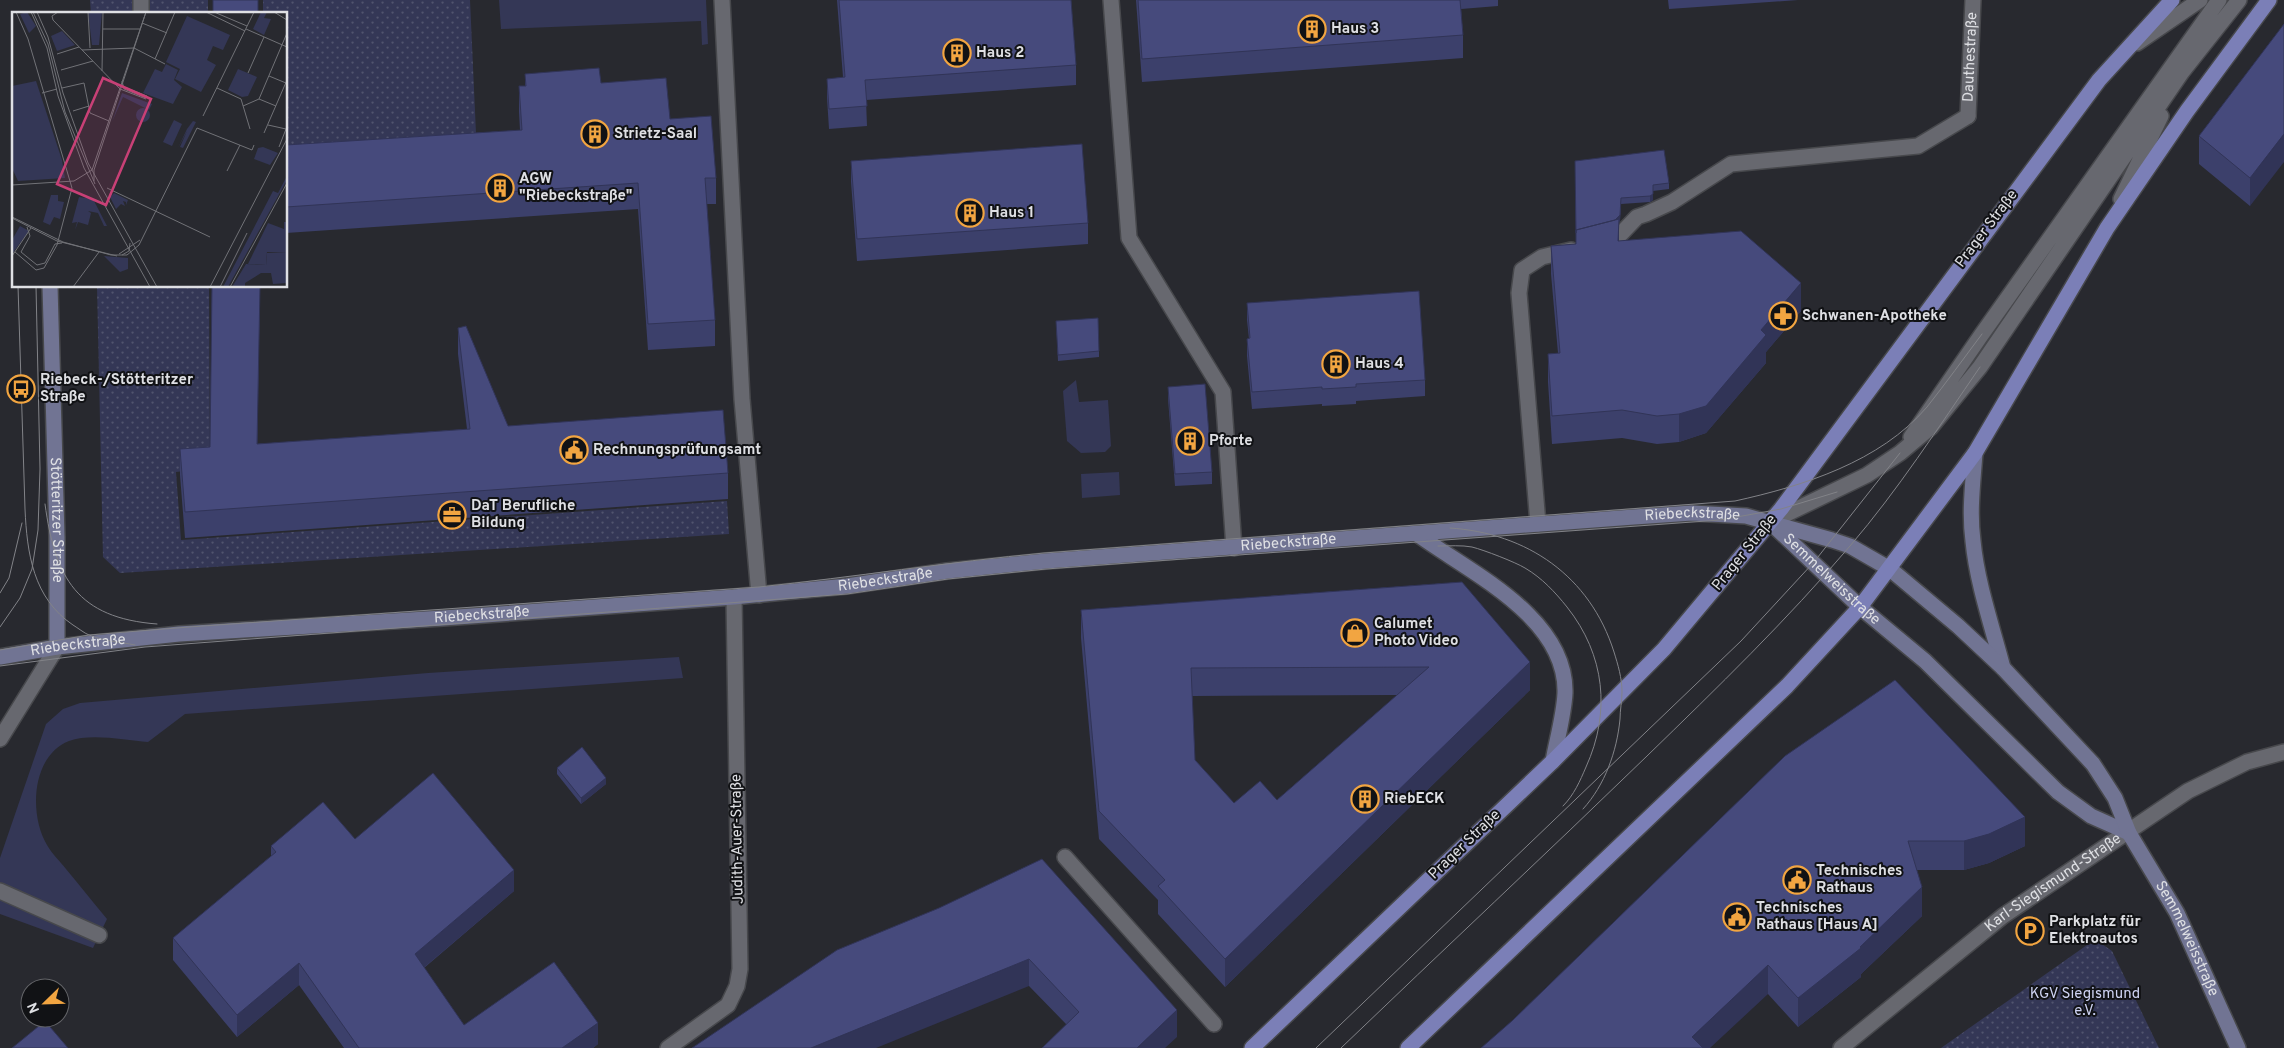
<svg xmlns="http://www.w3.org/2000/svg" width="2284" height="1048" font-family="Overpass,sans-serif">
	<defs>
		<pattern id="garden-dots" width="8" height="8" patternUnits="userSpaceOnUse" patternTransform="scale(1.25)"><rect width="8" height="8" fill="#343756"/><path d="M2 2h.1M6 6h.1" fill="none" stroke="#51546e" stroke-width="1.8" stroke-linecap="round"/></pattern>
	</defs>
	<rect width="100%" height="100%" fill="#28292f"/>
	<path fill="#343756" d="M 499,0 L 706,0 L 708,44 L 702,45 L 701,21 L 501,29 Z
		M 1076,380 L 1079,402 L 1108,400 L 1111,446 L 1105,452 L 1081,453 L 1067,441 L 1063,391 Z
		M 1119,472 L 1120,495 L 1082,498 L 1081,474 Z
		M 679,657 L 683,678 L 185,714 L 148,742 C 126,740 90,733 69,741 C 31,756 29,815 47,845 C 52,854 60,861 66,869 C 80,886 93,902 107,919 L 93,948 L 0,914 L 0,858 L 46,724 L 63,709 L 80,703 L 428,673 Z"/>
	<path fill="url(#garden-dots)" d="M 90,0 L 208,0 L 208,14 L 91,14 Z
		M 263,0 L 470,0 L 477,156 L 286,168 L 286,14 L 263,14 Z
		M 97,286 L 209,286 L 210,468 L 176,472 L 181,540 L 727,501 L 729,534 L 120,573 L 103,557 Z
		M 2099,942 L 2112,951 L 2159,1048 L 1941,1048 L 2087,945 Z"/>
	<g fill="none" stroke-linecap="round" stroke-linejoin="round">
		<g stroke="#47484c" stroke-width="18">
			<path id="lane" d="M 141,0 L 141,14
				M 722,0 L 742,399 L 759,595
				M 1111,0 L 1129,238 L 1223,392 L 1234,548
				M 2137,43 L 2200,0
				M 2121,199 L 2161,116
				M 1601,243 L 1617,238 L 1637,217 L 1646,214 L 1672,202 L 1731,164 L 1918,146 L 1968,116
				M 1911,437 L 1982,334 L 2219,0
				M 1770,522 L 1867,475 L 1900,453 L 1931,427 L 1980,367 L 2182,72 L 2239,0
				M 1538,524 L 1519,293 L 1522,270 L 1542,257 L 1571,250
				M 0,891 L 99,935"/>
		</g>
		<g stroke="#47484c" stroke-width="18">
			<g id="street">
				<path id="s1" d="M 1968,116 L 1973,0"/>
				<path d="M 0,739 L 57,647"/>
				<path d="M 1065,857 L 1214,1024"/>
				<path d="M 668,1048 L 728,1005 L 737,986 L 740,969 L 734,597"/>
				<path id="s2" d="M 1841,1048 L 2003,916 L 2188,791 L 2247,762 L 2284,752"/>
			</g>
		</g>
		<g stroke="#47484c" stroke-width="18">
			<g id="secondary">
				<path id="s3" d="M 50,286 L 57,537 L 57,647"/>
				<path d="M 1975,453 C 1973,482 1969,512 1973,541 C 1977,583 1992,626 2003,668"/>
				<path id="s4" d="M 1773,525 L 1860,607 L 1925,661 L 2058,792 L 2091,816 L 2129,833"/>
				<path d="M 1417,534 C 1469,572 1567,617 1565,693 C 1564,715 1557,739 1553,761"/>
				<path id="s5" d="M 0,657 L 57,647 L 179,634 L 443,618 L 734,597 L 847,586 L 947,571 L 1046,561 L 1634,517 L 1692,513 L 1746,516 L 1832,540 L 1850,546 L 1890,569 L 1958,626 L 2004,669 L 2093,764 L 2115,798 L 2129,833 L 2177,913 L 2238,1048"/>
			</g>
		</g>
		<g stroke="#47484c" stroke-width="18">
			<path id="primary" d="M 1252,1048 L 1553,761 L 1664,649 L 1781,509 L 2099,80 L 2172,0
				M 1408,1048 L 1787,686 L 1860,607 L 1975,453 L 2107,228 L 2187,111 L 2269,0"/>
		</g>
		<use href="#lane" stroke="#67686f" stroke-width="15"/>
		<use href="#street" stroke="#67686f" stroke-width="15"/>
		<use href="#secondary" stroke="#717493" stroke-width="15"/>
		<use href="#primary" stroke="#7b7fb7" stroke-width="15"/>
		<path stroke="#828388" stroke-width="1" d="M 13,105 L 14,138
			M 18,286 L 25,509 C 27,553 33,598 73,625 C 78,628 84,633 89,635 C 103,641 121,642 135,645
			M 45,504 C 55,578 77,618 157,624
			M 1450,528 C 1527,533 1590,576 1614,652 C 1618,665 1622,678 1622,692 C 1622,701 1620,710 1620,719 C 1617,751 1605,785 1583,809
			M 1438,546 C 1449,546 1462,545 1472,547 C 1484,550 1515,562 1525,568 C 1542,578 1555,592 1567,607 C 1605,655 1611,712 1586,767 C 1580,781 1574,795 1563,806
			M 0,593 L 9,578 L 22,523
			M 0,627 L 20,598 L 32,569 L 38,530 L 40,469 L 36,286
			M 0,650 L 89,635 L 189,627 L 759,587 C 854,577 949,562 1044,553 L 1735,501 C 1803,486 1880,462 1927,407 C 1946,383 1964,358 1982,334
			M 0,666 L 145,647 L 847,594 L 948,579 L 1046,569 L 1720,520 L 1781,509 L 1837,492
			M 1316,1048 L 1741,641 L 1814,562 L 1900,453
			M 1341,1048 C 1443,950 1546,854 1647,756 C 1717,688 1787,620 1850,546 C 1898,490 1938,428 1980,367"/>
	</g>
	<path fill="#3c406b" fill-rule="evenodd" d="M 837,0 L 1071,0 L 1076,65 L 1076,85 L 866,100 L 867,126 L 829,129 L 827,98 L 827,79 L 843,77 Z
		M 1136,0 L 1498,0 L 1498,6 L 1461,9 L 1463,35 L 1463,58 L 1142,82 Z
		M 1668,0 L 1798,0 L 1669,9 Z
		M 2284,24 L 2250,206 L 2199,164 L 2199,136 Z
		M 525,74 L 601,83 L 670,119 L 716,178 L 716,204 L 706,204 L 715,320 L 715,346 L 648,350 L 638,209 L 286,233 L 286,145 L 520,130 L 519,112 L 519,86 L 525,86 Z
		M 851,161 L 1088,223 L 1088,244 L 857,261 L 851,182 Z
		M 1575,161 L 1669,183 L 1669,189 L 1653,191 L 1653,200 L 1650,202 L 1621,204 L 1620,221 L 1619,222 L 1619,241 L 1801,311 L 1766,352 L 1766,363 L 1706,433 L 1679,442 L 1657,444 L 1622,438 L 1552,444 L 1548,382 L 1548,354 L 1558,353 L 1551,274 L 1551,246 L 1576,244 Z
		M 212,286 L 260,286 L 257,444 L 467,429 L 458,354 L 458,328 L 508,426 L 728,473 L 728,499 L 185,538 L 180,475 L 180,449 L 210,447 Z
		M 1247,303 L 1425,380 L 1425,396 L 1356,401 L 1356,404 L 1322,406 L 1322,404 L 1252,409 L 1247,356 L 1247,339 L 1249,339 L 1247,320 Z
		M 1056,321 L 1099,351 L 1099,357 L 1058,361 Z
		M 1168,387 L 1212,472 L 1212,484 L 1175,486 L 1168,399 Z
		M 1462,582 L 1530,690 L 1225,987 L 1158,914 L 1158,900 L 1099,839 L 1081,638 L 1081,610 ZM 1392,695 L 1397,695 L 1277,800 L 1234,803 L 1195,760 L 1192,696 Z
		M 1785,756 L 2025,846 L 1989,863 L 1964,870 L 1916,870 L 1922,916 L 1861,974 L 1861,977 L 1798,1027 L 1768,994 L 1513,1020 Z
		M 557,768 L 606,784 L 581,804 L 557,774 Z
		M 355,839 L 514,891 L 424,968 L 464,1025 L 598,1044 L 593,1048 L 344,1048 L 299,985 L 237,1037 L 173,960 L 173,938 L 271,856 L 271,846 Z
		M 939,908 L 1177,1037 L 1066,1024 L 1029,986 Z"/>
	<path fill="#313457" d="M 2284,134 L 2284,162 L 2250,206 L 2250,178 Z
		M 1653,194 L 1653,200 L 1650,202 L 1650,196 Z
		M 1621,198 L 1620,221 L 1619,222 L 1619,247 L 1612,224 Z
		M 1801,283 L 1801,311 L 1766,352 L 1766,363 L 1706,433 L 1679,442 L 1679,414 L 1761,330 Z
		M 260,286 L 257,470 L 257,444 Z
		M 1530,662 L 1530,690 L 1225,987 L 1225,959 Z
		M 606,778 L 606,784 L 581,804 L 581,798 Z
		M 2025,817 L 2025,846 L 1989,863 L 1964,870 L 1964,841 Z
		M 514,870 L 514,891 L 415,975 L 415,954 Z
		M 1922,887 L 1922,916 L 1861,974 L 1861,977 L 1798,1027 L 1798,998 L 1860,947 Z
		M 1029,959 L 1029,986 L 876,1048 L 811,1048 Z
		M 299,963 L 299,985 L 237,1037 L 237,1015 Z
		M 1768,965 L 1768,994 L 1710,1048 L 1692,1048 L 1692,1037 Z
		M 1177,1010 L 1177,1037 L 1165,1048 L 1137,1048 Z
		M 598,1023 L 598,1044 L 593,1048 L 562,1048 Z"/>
	<path fill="#464a7c" stroke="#313457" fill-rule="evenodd" d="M 213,0 L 258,0 L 258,14 L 213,14 Z
		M 839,0 L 1071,0 L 1076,65 L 865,80 L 867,106 L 829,109 L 827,79 L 845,77 Z
		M 1138,0 L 1460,0 L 1463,35 L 1142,59 Z
		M 2284,24 L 2284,134 L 2250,178 L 2199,136 Z
		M 599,68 L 601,83 L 666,78 L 670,119 L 711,116 L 716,178 L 705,178 L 715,320 L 648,324 L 638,183 L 286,207 L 286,145 L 522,130 L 519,86 L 526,86 L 525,74 Z
		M 1082,144 L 1088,223 L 857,239 L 851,161 Z
		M 1664,150 L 1669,183 L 1653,185 L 1653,194 L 1650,196 L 1621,198 L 1620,215 L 1615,220 L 1576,230 L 1576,233 L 1575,161 Z
		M 1619,219 L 1618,241 L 1741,231 L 1801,283 L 1761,330 L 1766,335 L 1706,406 L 1679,414 L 1657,416 L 1622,410 L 1552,416 L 1548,354 L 1560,353 L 1551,246 L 1576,244 L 1576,230 Z
		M 212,286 L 260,286 L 257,444 L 470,429 L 458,328 L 466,326 L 508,426 L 723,410 L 728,473 L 185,512 L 180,449 L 210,447 Z
		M 1419,291 L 1425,380 L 1356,384 L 1356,387 L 1322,389 L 1322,387 L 1252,392 L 1247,339 L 1250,338 L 1247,303 Z
		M 1098,318 L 1099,351 L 1058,355 L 1056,321 Z
		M 1205,384 L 1212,472 L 1175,474 L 1168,387 Z
		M 1462,582 L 1530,662 L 1225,959 L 1158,886 L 1165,880 L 1099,811 L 1081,610 ZM 1429,667 L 1277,800 L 1260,781 L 1234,803 L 1195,760 L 1191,668 Z
		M 1895,680 L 2025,817 L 1989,834 L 1964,841 L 1908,841 L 1922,887 L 1860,947 L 1861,948 L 1798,998 L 1768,965 L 1692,1037 L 1703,1048 L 1481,1048 L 1513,1020 L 1785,756 Z
		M 582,747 L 606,778 L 581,798 L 557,768 Z
		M 433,773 L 514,870 L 415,954 L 464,1025 L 554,962 L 598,1023 L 562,1048 L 359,1048 L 299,963 L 237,1015 L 173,938 L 276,852 L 271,846 L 323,802 L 355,839 Z
		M 1042,859 L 1177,1010 L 1137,1048 L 1042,1048 L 1079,1012 L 1029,959 L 811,1048 L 692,1048 L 837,950 L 939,908 Z
		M 45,1021 L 68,1048 L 12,1048 Z"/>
	<defs>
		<g id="building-ring" transform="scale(1.4375)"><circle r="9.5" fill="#111215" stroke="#f2a541" stroke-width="1.5"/><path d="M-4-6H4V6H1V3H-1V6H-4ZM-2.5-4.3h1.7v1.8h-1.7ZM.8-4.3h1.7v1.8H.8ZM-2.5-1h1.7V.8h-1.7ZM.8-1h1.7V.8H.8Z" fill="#f2a541"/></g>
		<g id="pharmacy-ring" transform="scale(1.4375)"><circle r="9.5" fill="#111215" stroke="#f2a541" stroke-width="1.5"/><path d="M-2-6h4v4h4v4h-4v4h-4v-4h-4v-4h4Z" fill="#f2a541"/></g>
		<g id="bus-ring" transform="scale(1.4375)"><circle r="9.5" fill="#111215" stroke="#f2a541" stroke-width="1.5"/><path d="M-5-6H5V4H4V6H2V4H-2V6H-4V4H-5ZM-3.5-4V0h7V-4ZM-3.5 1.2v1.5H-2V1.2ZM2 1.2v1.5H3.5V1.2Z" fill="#f2a541"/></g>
		<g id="civic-ring" transform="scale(1.4375)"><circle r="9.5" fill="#111215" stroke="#f2a541" stroke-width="1.5"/><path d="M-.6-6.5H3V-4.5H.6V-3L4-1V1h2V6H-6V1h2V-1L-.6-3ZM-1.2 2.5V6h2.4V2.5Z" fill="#f2a541"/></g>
		<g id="office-ring" transform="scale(1.4375)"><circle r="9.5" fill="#111215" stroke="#f2a541" stroke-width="1.5"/><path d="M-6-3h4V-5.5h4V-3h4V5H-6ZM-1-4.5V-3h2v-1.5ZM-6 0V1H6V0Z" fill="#f2a541"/></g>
		<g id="shop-ring" transform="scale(1.4375)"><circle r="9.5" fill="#111215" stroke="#f2a541" stroke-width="1.5"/><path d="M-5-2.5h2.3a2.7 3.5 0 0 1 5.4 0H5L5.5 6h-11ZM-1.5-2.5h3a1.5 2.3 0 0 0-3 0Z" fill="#f2a541"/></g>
		<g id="parking-ring" transform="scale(1.4375)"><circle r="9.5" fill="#111215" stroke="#f2a541" stroke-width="1.5"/><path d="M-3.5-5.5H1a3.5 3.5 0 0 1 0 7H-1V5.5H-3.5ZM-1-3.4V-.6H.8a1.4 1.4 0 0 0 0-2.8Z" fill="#f2a541"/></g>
	</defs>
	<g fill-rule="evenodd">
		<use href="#building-ring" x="1312" y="29"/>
		<use href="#building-ring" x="957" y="53"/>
		<use href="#building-ring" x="595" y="134"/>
		<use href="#building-ring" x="500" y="188"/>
		<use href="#building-ring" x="970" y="213"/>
		<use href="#pharmacy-ring" x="1783" y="316"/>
		<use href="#building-ring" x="1336" y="364"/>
		<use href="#bus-ring" x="21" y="389"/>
		<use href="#building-ring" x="1190" y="441"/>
		<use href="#civic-ring" x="574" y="450"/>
		<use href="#office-ring" x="452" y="515"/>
		<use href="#shop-ring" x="1355" y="633"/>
		<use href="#building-ring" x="1365" y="799"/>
		<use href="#civic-ring" x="1797" y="880"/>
		<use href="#civic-ring" x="1737" y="917"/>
		<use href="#parking-ring" x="2030" y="931"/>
	</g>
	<g text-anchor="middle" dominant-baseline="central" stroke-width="4" stroke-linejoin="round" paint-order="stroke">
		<g font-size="15" font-weight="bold" fill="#dfe0e4" stroke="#111215" text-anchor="start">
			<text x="1331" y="29">Haus 3</text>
			<text x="976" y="53">Haus 2</text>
			<text x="614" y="134">Strietz-Saal</text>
			<text x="519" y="179">AGW<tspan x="519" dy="17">"Riebeckstraße"</tspan></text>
			<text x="989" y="213">Haus 1</text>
			<text x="1802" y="316">Schwanen-Apotheke</text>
			<text x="1355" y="364">Haus 4</text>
			<text x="40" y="380">Riebeck-/Stötteritzer<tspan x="40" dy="17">Straße</tspan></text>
			<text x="1209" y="441">Pforte</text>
			<text x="593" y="450">Rechnungsprüfungsamt</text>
			<text x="471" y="506">DaT Berufliche<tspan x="471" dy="17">Bildung</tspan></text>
			<text x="1374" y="624">Calumet<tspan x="1374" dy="17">Photo Video</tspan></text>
			<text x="1384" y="799">RiebECK</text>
			<text x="1816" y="871">Technisches<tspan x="1816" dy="17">Rathaus</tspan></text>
			<text x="1756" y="908">Technisches<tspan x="1756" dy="17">Rathaus [Haus A]</tspan></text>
			<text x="2049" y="922">Parkplatz für<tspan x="2049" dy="17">Elektroautos</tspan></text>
		</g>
		<g font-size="15" fill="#dfe0e4" stroke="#111215">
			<text stroke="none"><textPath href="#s1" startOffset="59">Dauthestraße</textPath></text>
			<text transform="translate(1987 229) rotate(-53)">Prager Straße</text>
			<text stroke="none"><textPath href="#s5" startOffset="1699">Riebeckstraße</textPath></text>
			<text stroke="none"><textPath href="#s3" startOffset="234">Stötteritzer Straße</textPath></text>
			<text stroke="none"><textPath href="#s5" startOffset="1294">Riebeckstraße</textPath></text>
			<text transform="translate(1745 553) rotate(-51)">Prager Straße</text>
			<text stroke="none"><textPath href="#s4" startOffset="80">Semmelweisstraße</textPath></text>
			<text stroke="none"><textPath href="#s5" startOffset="889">Riebeckstraße</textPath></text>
			<text stroke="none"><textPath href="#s5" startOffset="484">Riebeckstraße</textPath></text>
			<text stroke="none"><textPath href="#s5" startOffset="79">Riebeckstraße</textPath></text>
			<text transform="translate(738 839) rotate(-91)">Judith-Auer-Straße</text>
			<text transform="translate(1465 845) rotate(-44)">Prager Straße</text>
			<text stroke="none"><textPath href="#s2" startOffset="269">Karl-Siegismund-Straße</textPath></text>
			<text stroke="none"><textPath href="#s5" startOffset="2388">Semmelweisstraße</textPath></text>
		</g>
		<g font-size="15" fill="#cdd2f2" stroke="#111215">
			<text x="2085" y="994">KGV Siegismund<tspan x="2085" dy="17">e.V.</tspan></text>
		</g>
	</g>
	<g transform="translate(12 12)">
		<rect width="275" height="275" fill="#28292f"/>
		<path d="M 15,0 L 24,14 L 17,21 L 8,2 ZM 50,19 L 63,33 L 45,39 L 39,24 ZM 154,52 L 166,58 L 162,68 L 170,75 L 161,92 L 131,81 L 143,57 L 150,60 ZM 181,109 L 184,110 L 171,136 L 168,135 L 175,119 L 166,136 L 175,117 ZM 251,135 L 266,141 L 258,153 L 242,147 L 246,136 ZM 275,164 L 275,168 L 216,275 L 211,275 L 261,179 L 266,181 ZM 102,181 L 116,188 L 114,193 L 114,190 L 111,189 L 113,194 L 109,192 L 104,197 L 98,185 ZM 67,185 L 81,187 L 95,214 L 92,214 L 86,201 L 76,199 L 79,201 L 76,213 L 66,210 L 63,218 L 65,210 L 60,211 ZM 8,214 L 17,219 L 0,242 L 0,228 ZM 92,244 L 116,246 L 116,257 L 108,260 Z" fill="#343756"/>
		<path d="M 76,0 L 90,0 L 87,33 L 80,33 ZM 226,57 L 245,65 L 236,84 L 230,85 L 216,78 ZM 39,183 L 46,183 L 46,189 L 52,190 L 48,207 L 42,205 L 38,213 L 31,210 ZM 255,241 L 275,241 L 275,271 L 261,272 L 259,261 L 249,261 L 233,271 L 233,275 L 220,275 L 234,252 L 254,253 Z" fill="#343756"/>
		<path d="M 249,0 L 255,0 L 252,6 L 259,7 L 252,23 L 241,17 ZM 175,4 L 218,23 L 211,38 L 201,34 L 195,48 L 204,53 L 189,80 L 163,67 L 168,57 L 154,50 ZM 24,69 L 50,148 L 53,166 L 6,169 L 0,156 L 0,74 ZM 110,81 L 140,92 L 137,98 L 111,85 L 100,110 ZM124 103a7 7 0 1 1 14 0a7 7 0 1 1-14 0ZM 162,108 L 170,112 L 160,134 L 151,130 ZM 272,210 L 275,210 L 275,241 L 255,240 L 254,253 L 236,252 L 256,211 L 272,217 Z" fill="#343756"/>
		<path fill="none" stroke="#717277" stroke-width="1" d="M 19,0 L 35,36 L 46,84 L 72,156 L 138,275M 21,0 L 36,32 L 53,100 L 83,172M 25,0 L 36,25 L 51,81 L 76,151 L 145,275M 46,0 L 40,4 L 41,8 L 108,77 L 134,87M 76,0 L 78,36M 194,0 L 233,19M 202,0 L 235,14M 262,0 L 275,8M 130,11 L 155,21M 91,17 L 128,17M 234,17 L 275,35M 70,38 L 122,36 L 153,52M 45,42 L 67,35M 143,47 L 163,0M 49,58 L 81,49M 90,59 L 91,0M 236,61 L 252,25M 257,64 L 274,71M 110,69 L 112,77 L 134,86M 107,73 L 135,84M 50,76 L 72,71 L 78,101 L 97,109M 205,76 L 229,87 L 238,117M 30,81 L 45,77M 247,87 L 264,94M 231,94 L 247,87 L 275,21M 61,99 L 77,94M 191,104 L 242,0M 256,113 L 274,117 L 267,135M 252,121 L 275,68M 215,159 L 228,133M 82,169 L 82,158 L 134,0M 0,173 L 62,169 L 80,158 L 134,0M 95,176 L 198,225M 0,205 L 51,230 L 99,243 L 115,243 L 127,233 L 185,116 L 240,138 L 242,133M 0,206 L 45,229 L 105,244M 15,215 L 18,224 L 9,240 L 25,253 L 33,251 L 43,232 L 50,231M 3,240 L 24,258 L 32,256 L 45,233 L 60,176 L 16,27 L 4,0M 107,242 L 128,228M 110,243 L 117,239 L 118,231M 0,244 L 19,216M 61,275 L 87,240M 198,275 L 275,127M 208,275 L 235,221M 218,275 L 275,171"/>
		<path fill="#c84076" fill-opacity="0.15" stroke="#c84076" stroke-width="2.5" d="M 91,66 L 139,87 L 94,193 L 45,172 Z"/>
		<rect width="275" height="275" fill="none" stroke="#dfe0e4" stroke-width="2.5"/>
	</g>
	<g transform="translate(45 1003) rotate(247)"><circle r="24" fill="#111215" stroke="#636468"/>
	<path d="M0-4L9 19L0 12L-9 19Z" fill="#f2a541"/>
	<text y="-8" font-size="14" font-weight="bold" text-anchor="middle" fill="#dfe0e4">N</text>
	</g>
</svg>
